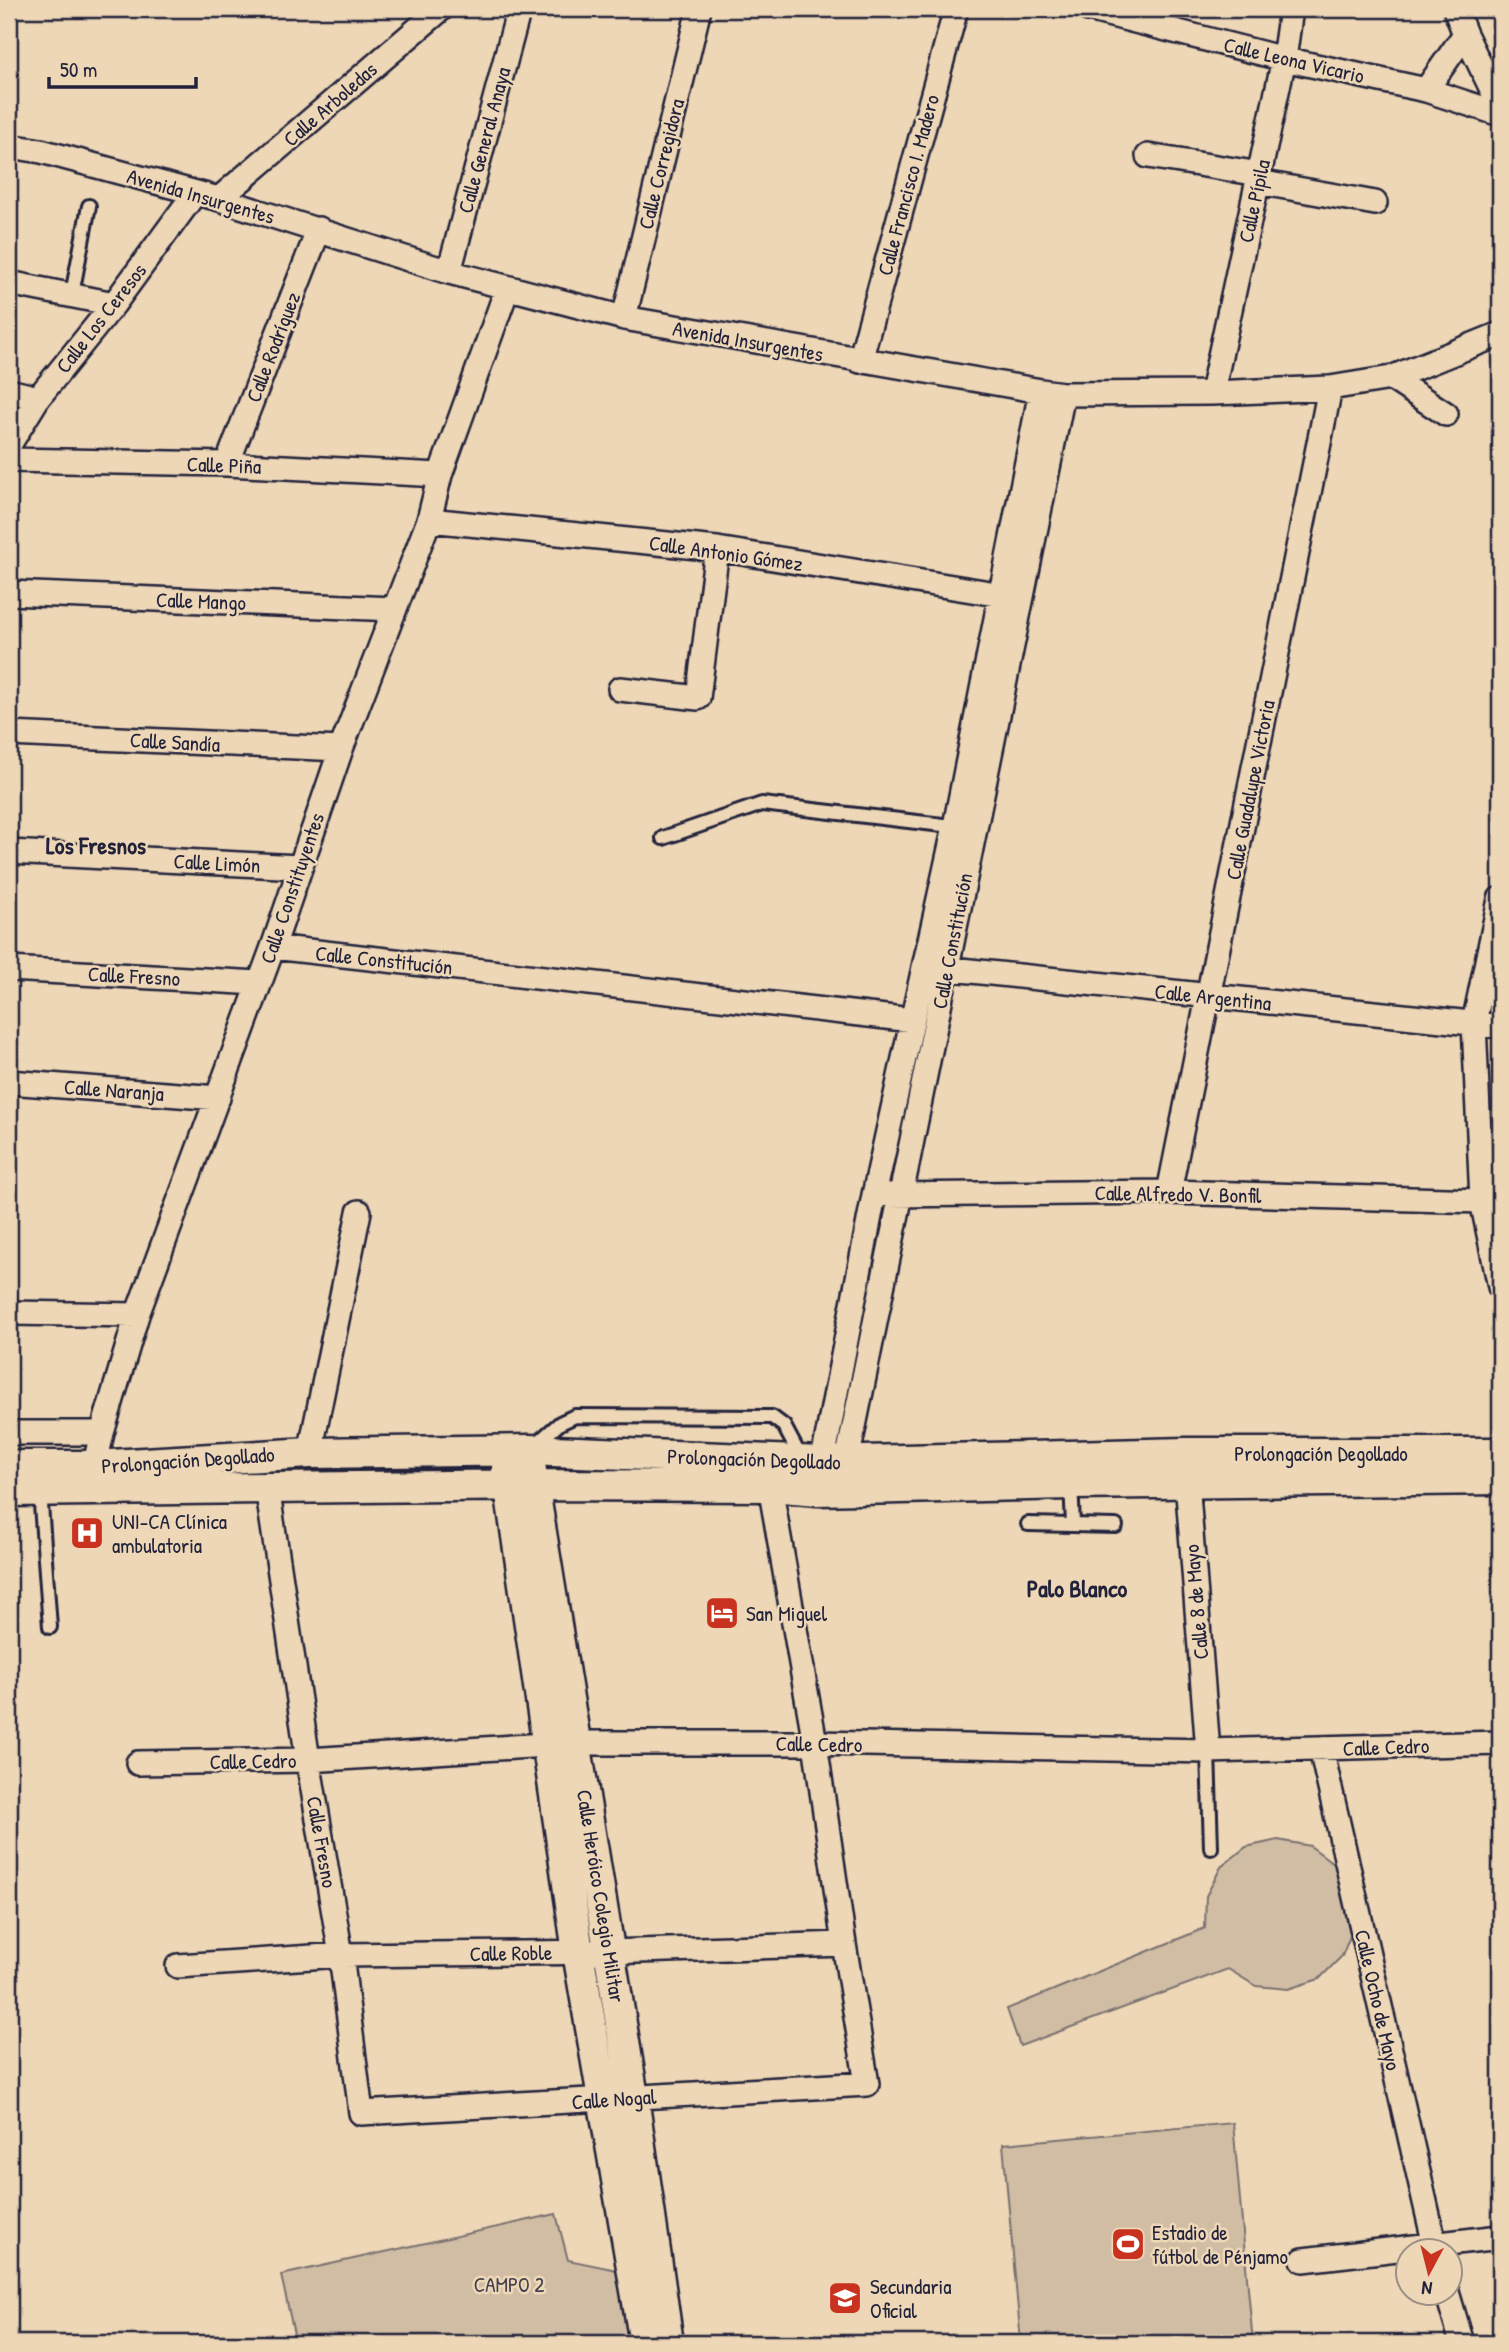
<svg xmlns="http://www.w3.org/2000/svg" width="1509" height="2352" font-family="'Patrick Hand',sans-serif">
	<rect width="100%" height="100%" fill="#edd7b6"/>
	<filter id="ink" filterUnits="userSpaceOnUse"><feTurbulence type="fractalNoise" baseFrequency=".0143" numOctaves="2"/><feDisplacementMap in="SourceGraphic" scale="14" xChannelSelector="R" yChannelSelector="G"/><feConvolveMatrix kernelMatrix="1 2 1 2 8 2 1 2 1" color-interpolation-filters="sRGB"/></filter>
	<g filter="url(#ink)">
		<path fill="#d0bda4" stroke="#797070" stroke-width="2" d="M 1278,1840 L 1310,1846 L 1336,1865 L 1354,1926 L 1342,1956 L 1319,1979 L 1288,1989 L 1256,1986 L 1228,1969 L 1020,2046 L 1007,2009 L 1205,1928 L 1206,1896 L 1221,1867 L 1246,1847 Z
			M 1233,2123 L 1253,2343 L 1021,2343 L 1003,2144 Z
			M 556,2214 L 568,2260 L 627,2272 L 636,2343 L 296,2343 L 281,2275 Z"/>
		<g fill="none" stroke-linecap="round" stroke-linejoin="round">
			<g stroke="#22223b" stroke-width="18">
				<path id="service" d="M 72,294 L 89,206
					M 663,838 L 762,804 L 960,827
					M 534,1446 L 560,1423 L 575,1416 L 772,1417 L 784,1426 L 801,1458
					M 1071,1484 L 1073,1524
					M 40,1491 L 50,1627
					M 1028,1524 L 1116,1526
					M 1208,1751 L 1211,1848"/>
			</g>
			<g stroke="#22223b" stroke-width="28">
				<path id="minor" d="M 1088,9 L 1284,59 L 1426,90 L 1500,114
					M 1455,9 L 1465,34 L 1500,106
					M 1426,90 L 1465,34
					M 9,146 L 41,151 L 219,199 L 449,272 L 624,318 L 1041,391 L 1063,394 L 1212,393 L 1330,388 L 1391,378 L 1500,334
					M 1148,156 L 1260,174
					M 1258,182 L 1375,203
					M 219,199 L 441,9
					M 449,272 L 519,9
					M 9,283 L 114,304
					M 624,318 L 699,9
					M 860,361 L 956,9
					M 1391,378 L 1446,414
					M 9,391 L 38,398
					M 1212,393 L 1284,59 L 1291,9
					M 9,445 L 38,398 L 114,304 L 195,193
					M 9,460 L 227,464 L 440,475
					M 227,464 L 319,229
					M 429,520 L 717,549 L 1015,597
					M 9,593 L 394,609
					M 620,689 L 698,698 L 717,549
					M 9,734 L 341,749
					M 9,852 L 299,867
					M 1500,899 L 1474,1023 L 1482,1201 L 1500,1287
					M 273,947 L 912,1020
					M 932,967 L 1500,1026
					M 9,969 L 259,983
					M 9,1082 L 218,1098
					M 1169,1192 L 1330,388
					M 888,1195 L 1169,1192 L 1482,1201 L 1500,1204
					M 9,1313 L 137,1315
					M 9,1433 L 102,1433
					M 310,1453 L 359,1212
					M 1186,1468 L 1208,1751
					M 820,1475 L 874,1195 L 955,826 L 1041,391
					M 844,1476 L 1063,394
					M 91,1481 L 102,1433 L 137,1315 L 273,947 L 341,749 L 429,520 L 440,475 L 507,289
					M 267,1487 L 308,1760 L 341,1955 L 361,2113 L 867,2084 L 844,1944 L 815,1743 L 770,1486
					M 1321,1749 L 1436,2250
					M 138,1763 L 308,1760 L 577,1743 L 815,1743 L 1208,1751 L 1500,1743
					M 178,1966 L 341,1955 L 609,1952 L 844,1944
					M 1303,2260 L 1500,2237
					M 1447,2292 L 1462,2343"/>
			</g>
			<g stroke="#22223b" stroke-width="35">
				<path id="tertiary" d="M 530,1465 L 633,2097 L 668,2343
					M 9,1466 L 94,1466 L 310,1453 L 529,1450 L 822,1462 L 1186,1453 L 1500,1453
					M 507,1468 L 578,1952 L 645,2343
					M 9,1491 L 532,1485 L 770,1486 L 818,1490 L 1071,1484 L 1500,1479"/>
			</g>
			<use href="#service" stroke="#edd7b6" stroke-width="12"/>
			<use href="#minor" stroke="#edd7b6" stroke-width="23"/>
			<use href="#tertiary" stroke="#edd7b6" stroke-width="30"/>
		</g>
	</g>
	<defs>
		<g id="hospital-square" transform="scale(1.75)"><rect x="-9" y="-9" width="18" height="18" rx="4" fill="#c8321e" stroke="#edd7b6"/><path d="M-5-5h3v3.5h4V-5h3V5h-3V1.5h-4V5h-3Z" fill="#fff"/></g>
		<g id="hotel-square" transform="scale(1.75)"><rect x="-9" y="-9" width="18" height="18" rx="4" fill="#c8321e" stroke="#edd7b6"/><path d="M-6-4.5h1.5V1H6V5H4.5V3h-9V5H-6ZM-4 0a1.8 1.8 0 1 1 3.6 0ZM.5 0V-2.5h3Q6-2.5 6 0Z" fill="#fff"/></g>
		<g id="stadium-square" transform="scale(1.75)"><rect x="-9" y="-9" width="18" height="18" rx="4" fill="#c8321e" stroke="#edd7b6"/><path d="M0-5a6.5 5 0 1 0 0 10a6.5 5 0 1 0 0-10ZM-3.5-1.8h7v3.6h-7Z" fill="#fff"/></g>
		<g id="school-square" transform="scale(1.75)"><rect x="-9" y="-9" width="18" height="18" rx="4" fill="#c8321e" stroke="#edd7b6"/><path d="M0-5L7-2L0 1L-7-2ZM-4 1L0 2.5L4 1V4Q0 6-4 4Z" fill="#fff"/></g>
	</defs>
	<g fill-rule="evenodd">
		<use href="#hospital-square" x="87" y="1533"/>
		<use href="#hotel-square" x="722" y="1613"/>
		<use href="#stadium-square" x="1128" y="2244"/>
		<use href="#school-square" x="845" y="2298"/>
	</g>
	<g text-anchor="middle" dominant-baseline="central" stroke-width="5" stroke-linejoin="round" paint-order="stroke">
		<g font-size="21" fill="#22223b" stroke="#edd7b6">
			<text transform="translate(1294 60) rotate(13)">Calle Leona Vicario</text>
			<text transform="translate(330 104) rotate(-41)">Calle Arboledas</text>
			<text transform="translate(484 140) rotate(-75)">Calle General Anaya</text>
			<text transform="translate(661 164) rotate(-76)">Calle Corregidora</text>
			<text transform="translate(908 185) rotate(-75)">Calle Francisco I. Madero</text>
			<text transform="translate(201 196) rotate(16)">Avenida Insurgentes</text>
			<text transform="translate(1254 201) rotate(-78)">Calle Pípila</text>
			<text transform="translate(101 318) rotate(-52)">Calle Los Ceresos</text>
			<text transform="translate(748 341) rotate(10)">Avenida Insurgentes</text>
			<text transform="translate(273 347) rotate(-69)">Calle Rodríguez</text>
			<text transform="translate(224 465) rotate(2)">Calle Piña</text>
			<text transform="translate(726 553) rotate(8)">Calle Antonio Gómez</text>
			<text transform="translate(201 601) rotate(2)">Calle Mango</text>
			<text transform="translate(175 742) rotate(3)">Calle Sandía</text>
			<text transform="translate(1250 790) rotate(-79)">Calle Guadalupe Victoria</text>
			<text transform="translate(217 863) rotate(3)">Calle Limón</text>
			<text transform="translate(292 888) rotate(-71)">Calle Constituyentes</text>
			<text transform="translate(952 941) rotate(-79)">Calle Constitución</text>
			<text transform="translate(384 960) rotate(6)">Calle Constitución</text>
			<text transform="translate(134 976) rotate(3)">Calle Fresno</text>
			<text transform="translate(1213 997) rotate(6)">Calle Argentina</text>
			<text transform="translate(114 1090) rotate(4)">Calle Naranja</text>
			<text transform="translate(1178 1194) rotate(1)">Calle Alfredo V. Bonfil</text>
			<text x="1321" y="1453">Prolongación Degollado</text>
			<text transform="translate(754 1459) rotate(2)">Prolongación Degollado</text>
			<text transform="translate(188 1460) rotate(-4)">Prolongación Degollado</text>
			<text transform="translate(1196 1602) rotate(-95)">Calle 8 de Mayo</text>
			<text transform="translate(819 1744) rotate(1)">Calle Cedro</text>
			<text transform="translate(1386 1747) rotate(-2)">Calle Cedro</text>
			<text transform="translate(253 1761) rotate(-1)">Calle Cedro</text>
			<text transform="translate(322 1842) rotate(80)">Calle Fresno</text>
			<text transform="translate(601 1896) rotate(81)">Calle Heróico Colegio Militar</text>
			<text transform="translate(511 1953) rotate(-1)">Calle Roble</text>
			<text transform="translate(1378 2000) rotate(77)">Calle Ocho de Mayo</text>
			<text transform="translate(614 2099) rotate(-4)">Calle Nogal</text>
		</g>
		<g font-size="21" fill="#22223b" stroke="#edd7b6" text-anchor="start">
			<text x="112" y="1521">UNI-CA Clínica<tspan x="112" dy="24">ambulatoria</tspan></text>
			<text x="746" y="1613">San Miguel</text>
			<text x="1152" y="2232">Estadio de<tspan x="1152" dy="24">fútbol de Pénjamo</tspan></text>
			<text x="870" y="2286">Secundaria<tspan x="870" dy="24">Oficial</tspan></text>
		</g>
		<g font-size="21" fill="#454150" stroke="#edd7b6">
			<text x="509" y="2284">CAMPO 2</text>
		</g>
		<g font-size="24" font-weight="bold" fill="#22223b" stroke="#edd7b6">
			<text x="96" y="845">Los Fresnos</text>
			<text x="1077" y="1588">Palo Blanco</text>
		</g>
	</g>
	<rect width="1509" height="2352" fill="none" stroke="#edd7b6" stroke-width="35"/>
	<rect x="18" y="18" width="1474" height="2317" fill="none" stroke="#22223b" stroke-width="2.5" filter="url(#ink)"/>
	<g transform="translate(1429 2272) rotate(187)"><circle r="33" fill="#edd7b6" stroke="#9c8f85" stroke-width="2"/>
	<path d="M0-5L12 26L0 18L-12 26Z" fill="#c8321e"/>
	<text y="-10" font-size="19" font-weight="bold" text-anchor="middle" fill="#22223b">N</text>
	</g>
	<path d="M49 77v10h147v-10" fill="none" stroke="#22223b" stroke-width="3.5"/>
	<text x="60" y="77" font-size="21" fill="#22223b" stroke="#edd7b6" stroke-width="5" paint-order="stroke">50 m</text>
</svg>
